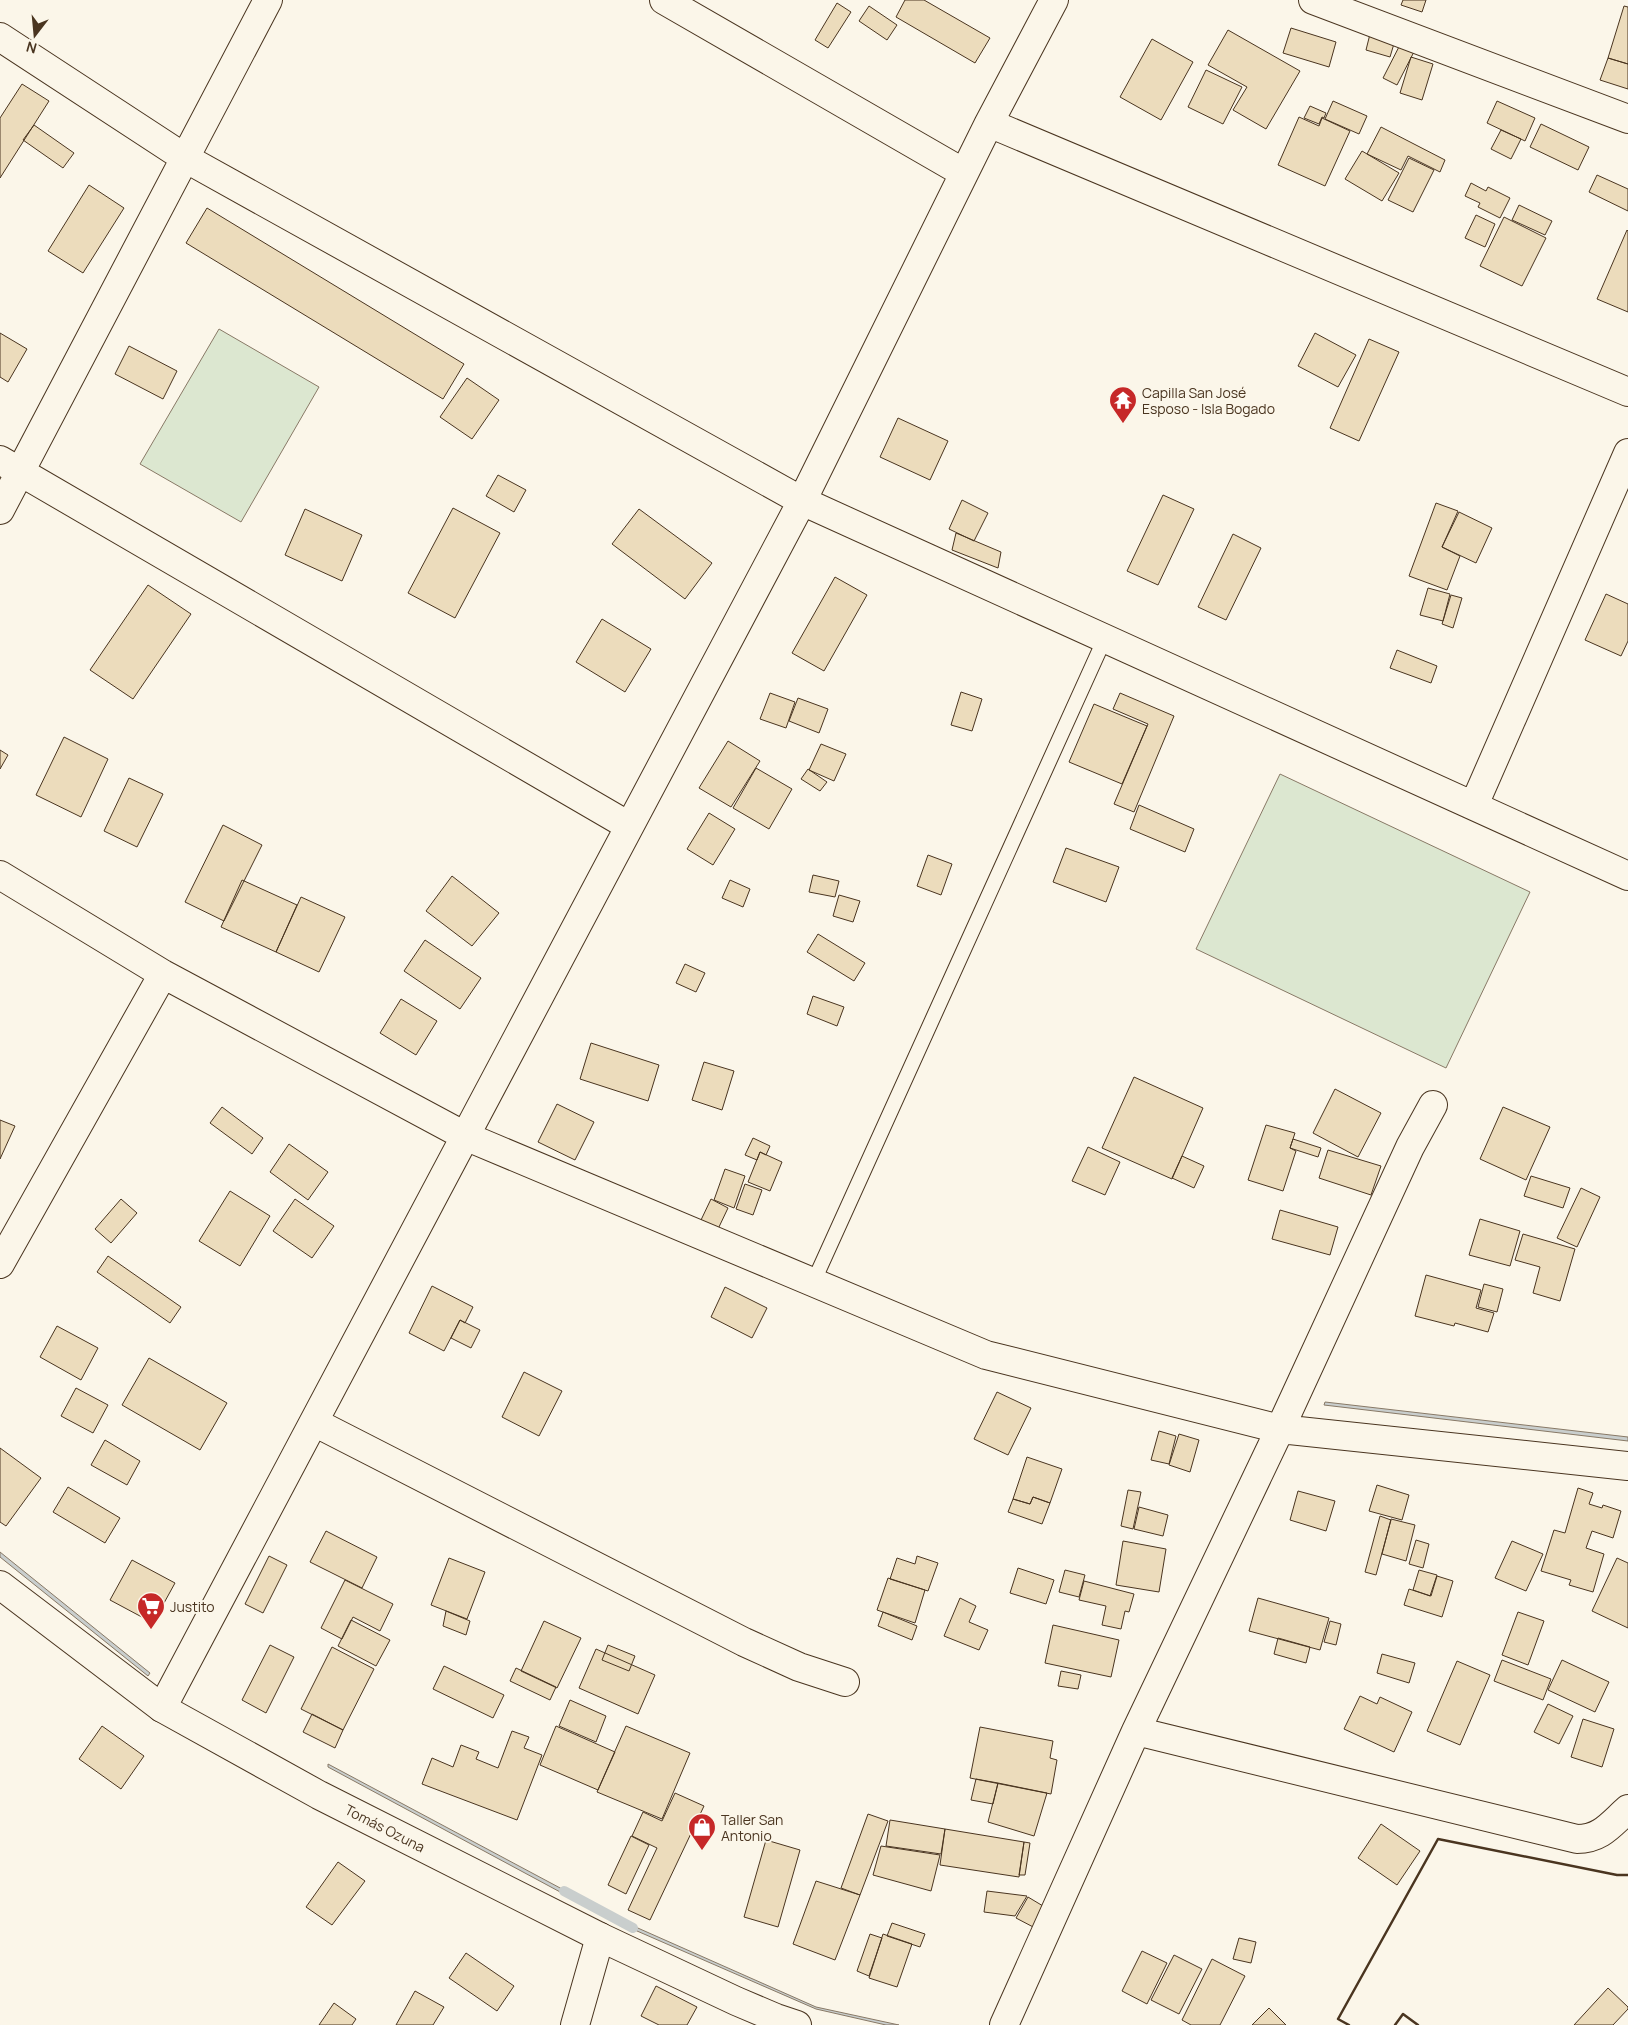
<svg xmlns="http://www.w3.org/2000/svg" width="1628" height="2025" font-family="Manrope,sans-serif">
	<rect width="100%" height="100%" fill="#fbf6e9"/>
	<path fill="#dce7d0" stroke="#887966" d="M 219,329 L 319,387 L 241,522 L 140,464 Z
		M 1280,774 L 1530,892 L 1446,1068 L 1196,949 Z"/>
	<path fill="#c9cecd" stroke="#887966" d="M 1325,1402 L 1628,1437 L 1628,1441 L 1324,1405 Z
		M 0,1552 L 150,1673 L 148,1676 L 0,1557 Z
		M 328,1764 L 577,1897 L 575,1900 L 328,1767 Z
		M 622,1921 L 816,2007 L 899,2025 L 886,2025 L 816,2009 L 621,1924 Z"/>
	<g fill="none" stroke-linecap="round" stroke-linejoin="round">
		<path stroke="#c9cecd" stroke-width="10" d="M 564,1891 L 633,1928"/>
	</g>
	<path fill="#ecdcbc" stroke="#4a3520" d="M 905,0 L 924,0 L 990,38 L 975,63 L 896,17 Z
		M 1403,0 L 1426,0 L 1422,12 L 1401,5 Z
		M 837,3 L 851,12 L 828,48 L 815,40 Z
		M 869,6 L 897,25 L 887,40 L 859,21 Z
		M 1624,6 L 1628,7 L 1628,64 L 1608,58 Z
		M 1291,28 L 1336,42 L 1329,67 L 1283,53 Z
		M 1228,30 L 1300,71 L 1266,129 L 1233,110 L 1247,87 L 1208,65 Z
		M 1371,30 L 1396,37 L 1390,57 L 1366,50 Z
		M 1404,37 L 1418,44 L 1397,85 L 1383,78 Z
		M 1152,39 L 1193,62 L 1161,120 L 1120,97 Z
		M 1411,57 L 1433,64 L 1422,100 L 1400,93 Z
		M 1608,58 L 1628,64 L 1628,89 L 1600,80 Z
		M 1206,70 L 1242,87 L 1223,124 L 1188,107 Z
		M 22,84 L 49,101 L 0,178 L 0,118 Z
		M 1333,101 L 1367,116 L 1359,134 L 1325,119 Z
		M 1497,101 L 1535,118 L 1525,141 L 1487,123 Z
		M 1310,106 L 1326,113 L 1324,118 L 1322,117 L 1319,124 L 1304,118 Z
		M 1299,117 L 1319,126 L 1322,118 L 1350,131 L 1325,186 L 1278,165 Z
		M 1541,124 L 1589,147 L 1578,170 L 1530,147 Z
		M 34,125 L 74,153 L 63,168 L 23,140 Z
		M 1381,127 L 1445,160 L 1440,172 L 1408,156 L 1401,170 L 1367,154 Z
		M 1501,130 L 1521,139 L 1511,159 L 1491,149 Z
		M 1362,151 L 1399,173 L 1382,201 L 1345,179 Z
		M 1409,158 L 1434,170 L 1413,212 L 1388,200 Z
		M 1597,175 L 1628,189 L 1628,211 L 1589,192 Z
		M 1471,183 L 1486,191 L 1488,187 L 1510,198 L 1500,218 L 1478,207 L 1480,203 L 1465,196 Z
		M 89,185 L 124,208 L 83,273 L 48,251 Z
		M 1519,205 L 1552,221 L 1545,235 L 1512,220 Z
		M 207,208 L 464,364 L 443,399 L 186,243 Z
		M 1476,215 L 1495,224 L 1485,247 L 1465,238 Z
		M 1504,217 L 1546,238 L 1522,286 L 1480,266 Z
		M 1627,230 L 1628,231 L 1628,312 L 1597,299 Z
		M 0,333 L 27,349 L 8,382 L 0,377 Z
		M 1315,333 L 1356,355 L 1338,387 L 1298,366 Z
		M 1369,339 L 1399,352 L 1359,441 L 1330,428 Z
		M 129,346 L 177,371 L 163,399 L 115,374 Z
		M 467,378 L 499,400 L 472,439 L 440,417 Z
		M 898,418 L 948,441 L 930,480 L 880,457 Z
		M 498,475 L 526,490 L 514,512 L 486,496 Z
		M 1163,495 L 1194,509 L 1158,585 L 1127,571 Z
		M 962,500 L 988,513 L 974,541 L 949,529 Z
		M 1436,503 L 1458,511 L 1442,547 L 1460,556 L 1447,590 L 1409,576 Z
		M 453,508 L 500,533 L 455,618 L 408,593 Z
		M 305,509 L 362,535 L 342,581 L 285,555 Z
		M 639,509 L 712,563 L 685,599 L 612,544 Z
		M 1459,512 L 1492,528 L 1476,563 L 1442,547 Z
		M 956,533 L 1001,552 L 998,568 L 952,550 Z
		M 1233,534 L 1261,548 L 1226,620 L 1198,607 Z
		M 835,577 L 867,595 L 824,671 L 792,653 Z
		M 148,585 L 191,614 L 133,699 L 90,670 Z
		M 1428,588 L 1450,594 L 1443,621 L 1420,615 Z
		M 1606,594 L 1628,604 L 1628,641 L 1621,656 L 1585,640 Z
		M 1451,595 L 1462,598 L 1453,628 L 1442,624 Z
		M 602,619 L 651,649 L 625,692 L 576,662 Z
		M 1397,650 L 1437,666 L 1431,683 L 1390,668 Z
		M 961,692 L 982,699 L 972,731 L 951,725 Z
		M 770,693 L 795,702 L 786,728 L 760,719 Z
		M 1120,693 L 1174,716 L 1134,812 L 1114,804 L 1148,724 L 1113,709 Z
		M 798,698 L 828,709 L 819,733 L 789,721 Z
		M 1094,704 L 1147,726 L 1122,784 L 1069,762 Z
		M 64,737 L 108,759 L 81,817 L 36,795 Z
		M 728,741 L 760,761 L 731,807 L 699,788 Z
		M 821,744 L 846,754 L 834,781 L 809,770 Z
		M 0,750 L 8,755 L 0,769 Z
		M 756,768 L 792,789 L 769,829 L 733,808 Z
		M 808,769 L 827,782 L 820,791 L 801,779 Z
		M 129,778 L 163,794 L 137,847 L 104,831 Z
		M 1139,805 L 1194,829 L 1185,852 L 1130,829 Z
		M 709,813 L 735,829 L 713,865 L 687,849 Z
		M 223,825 L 262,845 L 224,921 L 185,902 Z
		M 1066,848 L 1119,867 L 1106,902 L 1053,882 Z
		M 928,855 L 952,864 L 941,895 L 917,886 Z
		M 813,875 L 839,881 L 835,897 L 809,892 Z
		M 452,876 L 499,913 L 472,946 L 426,911 Z
		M 242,880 L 297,905 L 276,952 L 221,927 Z
		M 730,880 L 750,889 L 743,907 L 722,898 Z
		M 839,895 L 860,901 L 853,922 L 833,916 Z
		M 301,897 L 345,917 L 319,972 L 276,952 Z
		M 818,934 L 865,963 L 854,981 L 807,952 Z
		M 425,940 L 481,978 L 460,1009 L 404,971 Z
		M 685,964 L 705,973 L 696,992 L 676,983 Z
		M 813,996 L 844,1007 L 837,1026 L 807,1014 Z
		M 401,999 L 437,1021 L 416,1055 L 380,1033 Z
		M 591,1043 L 659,1065 L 648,1101 L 580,1079 Z
		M 704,1062 L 734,1071 L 722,1110 L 692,1100 Z
		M 1134,1077 L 1203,1108 L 1172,1179 L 1102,1148 Z
		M 1335,1089 L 1381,1113 L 1358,1157 L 1313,1133 Z
		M 557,1104 L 594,1122 L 575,1160 L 538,1142 Z
		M 222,1107 L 263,1138 L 252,1154 L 210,1123 Z
		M 1503,1107 L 1550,1127 L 1526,1180 L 1480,1159 Z
		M 0,1120 L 15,1126 L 0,1159 Z
		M 1266,1125 L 1295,1133 L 1290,1148 L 1296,1151 L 1283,1191 L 1248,1180 Z
		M 753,1138 L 770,1146 L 766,1155 L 760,1152 L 757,1160 L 745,1155 Z
		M 1293,1139 L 1321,1148 L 1318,1157 L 1290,1148 Z
		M 289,1144 L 328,1172 L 308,1200 L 270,1172 Z
		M 1088,1147 L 1120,1162 L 1105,1195 L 1072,1181 Z
		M 1328,1150 L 1381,1166 L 1371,1195 L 1319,1178 Z
		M 760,1152 L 782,1162 L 770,1191 L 748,1182 Z
		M 1182,1156 L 1204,1166 L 1194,1188 L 1172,1178 Z
		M 725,1169 L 745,1176 L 734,1208 L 714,1200 Z
		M 1531,1176 L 1570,1188 L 1563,1208 L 1524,1196 Z
		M 745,1184 L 762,1190 L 753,1215 L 736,1209 Z
		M 1581,1188 L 1600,1197 L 1577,1247 L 1557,1238 Z
		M 230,1191 L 270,1216 L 240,1266 L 199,1241 Z
		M 121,1199 L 137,1213 L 111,1243 L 95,1229 Z
		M 295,1199 L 334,1226 L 312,1258 L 273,1231 Z
		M 711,1199 L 728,1208 L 718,1229 L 701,1220 Z
		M 1280,1210 L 1338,1227 L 1330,1255 L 1272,1239 Z
		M 1480,1219 L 1520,1231 L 1510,1266 L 1469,1255 Z
		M 1523,1234 L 1575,1249 L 1560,1301 L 1533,1293 L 1540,1267 L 1515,1260 Z
		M 108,1256 L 181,1307 L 170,1323 L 97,1272 Z
		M 1426,1275 L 1481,1290 L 1476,1308 L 1494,1313 L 1488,1332 L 1455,1323 L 1454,1326 L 1415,1316 Z
		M 1484,1284 L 1503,1289 L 1497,1312 L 1478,1307 Z
		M 432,1286 L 473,1307 L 465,1323 L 460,1320 L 444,1351 L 409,1333 Z
		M 725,1287 L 767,1308 L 752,1338 L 711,1317 Z
		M 460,1320 L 480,1330 L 471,1348 L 451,1338 Z
		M 57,1326 L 98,1348 L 81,1380 L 40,1357 Z
		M 149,1358 L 227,1403 L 200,1450 L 122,1405 Z
		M 524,1372 L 562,1391 L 539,1436 L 502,1417 Z
		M 76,1388 L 108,1405 L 93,1433 L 61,1416 Z
		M 997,1392 L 1031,1408 L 1008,1455 L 974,1439 Z
		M 1159,1431 L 1176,1436 L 1169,1464 L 1151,1460 Z
		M 1179,1434 L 1199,1440 L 1190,1472 L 1169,1465 Z
		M 105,1440 L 140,1461 L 127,1485 L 91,1465 Z
		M 0,1448 L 41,1478 L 6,1526 L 0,1522 Z
		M 1027,1457 L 1062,1469 L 1050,1503 L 1033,1497 L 1030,1504 L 1013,1499 Z
		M 1377,1485 L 1409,1495 L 1402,1520 L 1369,1511 Z
		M 68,1487 L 120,1518 L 105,1543 L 53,1512 Z
		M 1578,1488 L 1593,1493 L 1589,1504 L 1602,1508 L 1603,1505 L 1621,1511 L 1613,1538 L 1592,1531 L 1586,1548 L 1604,1554 L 1593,1592 L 1569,1585 L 1571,1580 L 1541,1571 L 1554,1530 L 1565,1533 Z
		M 1128,1490 L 1141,1492 L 1133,1529 L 1121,1526 Z
		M 1298,1491 L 1335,1501 L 1326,1531 L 1290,1520 Z
		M 1033,1497 L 1050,1503 L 1042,1524 L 1008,1512 L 1013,1499 L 1030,1504 Z
		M 1139,1507 L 1168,1515 L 1163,1536 L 1134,1529 Z
		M 1380,1516 L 1391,1520 L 1376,1575 L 1365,1572 Z
		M 1391,1519 L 1415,1525 L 1406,1561 L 1382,1554 Z
		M 326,1531 L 377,1557 L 362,1588 L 310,1562 Z
		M 1416,1540 L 1429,1544 L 1423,1568 L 1409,1564 Z
		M 1123,1541 L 1166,1549 L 1159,1592 L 1116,1585 Z
		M 1512,1541 L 1543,1554 L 1526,1591 L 1495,1578 Z
		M 269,1556 L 287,1565 L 263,1613 L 245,1604 Z
		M 917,1556 L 938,1563 L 928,1591 L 890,1579 L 897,1558 L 915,1564 Z
		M 449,1558 L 485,1572 L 467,1619 L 431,1605 Z
		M 1617,1558 L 1628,1563 L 1628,1628 L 1592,1611 Z
		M 132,1560 L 175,1583 L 153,1623 L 110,1600 Z
		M 1018,1568 L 1054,1580 L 1046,1604 L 1010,1593 Z
		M 1065,1570 L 1085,1575 L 1079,1597 L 1059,1592 Z
		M 1419,1570 L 1437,1575 L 1430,1596 L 1413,1590 Z
		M 1437,1576 L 1453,1581 L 1442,1617 L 1404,1605 L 1409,1589 L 1431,1596 Z
		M 888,1578 L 925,1590 L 915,1623 L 877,1610 Z
		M 345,1580 L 393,1604 L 380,1631 L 353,1617 L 342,1639 L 321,1628 Z
		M 1084,1581 L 1134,1594 L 1129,1612 L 1125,1611 L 1121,1629 L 1102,1625 L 1106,1606 L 1079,1600 Z
		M 960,1598 L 976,1606 L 969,1622 L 988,1630 L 979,1650 L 944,1636 Z
		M 1258,1598 L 1329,1618 L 1320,1650 L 1249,1631 Z
		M 446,1611 L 470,1621 L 466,1635 L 443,1626 Z
		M 883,1612 L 917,1626 L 912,1640 L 878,1626 Z
		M 1518,1612 L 1544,1621 L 1528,1665 L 1502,1655 Z
		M 351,1620 L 390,1640 L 376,1666 L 338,1646 Z
		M 544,1621 L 581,1638 L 557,1688 L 521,1671 Z
		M 1330,1621 L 1341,1624 L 1336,1645 L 1324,1642 Z
		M 1053,1625 L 1119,1640 L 1111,1677 L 1045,1663 Z
		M 1278,1638 L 1310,1647 L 1306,1663 L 1274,1654 Z
		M 270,1645 L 294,1657 L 266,1713 L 242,1700 Z
		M 608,1645 L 635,1656 L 629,1671 L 602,1660 Z
		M 332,1647 L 374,1669 L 343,1730 L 301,1709 Z
		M 596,1649 L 655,1675 L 638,1714 L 579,1688 Z
		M 1382,1654 L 1415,1663 L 1409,1683 L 1377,1673 Z
		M 1502,1660 L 1551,1679 L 1543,1700 L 1494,1681 Z
		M 1562,1660 L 1609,1682 L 1595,1712 L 1548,1690 Z
		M 1457,1661 L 1490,1675 L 1460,1745 L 1427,1731 Z
		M 444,1666 L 504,1695 L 493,1718 L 433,1689 Z
		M 516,1668 L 556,1687 L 550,1700 L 510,1681 Z
		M 1061,1671 L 1081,1675 L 1078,1689 L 1058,1686 Z
		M 1360,1696 L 1377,1704 L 1380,1697 L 1412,1712 L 1394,1752 L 1344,1729 Z
		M 570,1700 L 606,1716 L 596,1742 L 559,1726 Z
		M 1548,1704 L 1573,1716 L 1559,1744 L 1534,1732 Z
		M 312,1714 L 343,1730 L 335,1748 L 303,1732 Z
		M 1583,1719 L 1614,1729 L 1602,1767 L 1571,1757 Z
		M 102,1726 L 144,1756 L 121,1789 L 79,1759 Z
		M 556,1726 L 615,1752 L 598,1790 L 540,1765 Z
		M 626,1726 L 690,1753 L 662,1819 L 597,1792 Z
		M 980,1727 L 1053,1741 L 1050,1758 L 1057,1760 L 1051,1794 L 970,1778 Z
		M 512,1731 L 529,1737 L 524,1748 L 542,1755 L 517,1820 L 422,1784 L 432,1758 L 453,1767 L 461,1745 L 479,1752 L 476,1759 L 498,1768 Z
		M 976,1779 L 998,1783 L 993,1804 L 971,1800 Z
		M 998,1783 L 1047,1793 L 1034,1836 L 988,1822 Z
		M 675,1793 L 704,1806 L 650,1920 L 628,1910 L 657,1848 L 632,1836 L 643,1812 L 662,1821 Z
		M 868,1814 L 888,1821 L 860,1895 L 841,1888 Z
		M 890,1820 L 945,1829 L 941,1854 L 886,1846 Z
		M 1381,1824 L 1420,1851 L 1397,1885 L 1358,1858 Z
		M 945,1829 L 1024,1842 L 1019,1877 L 940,1865 Z
		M 631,1836 L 649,1845 L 626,1894 L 608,1885 Z
		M 766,1840 L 800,1850 L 778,1927 L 744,1917 Z
		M 1024,1842 L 1030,1843 L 1025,1875 L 1019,1875 Z
		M 881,1846 L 940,1855 L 931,1891 L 873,1875 Z
		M 338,1862 L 365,1881 L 332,1925 L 306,1907 Z
		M 816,1881 L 860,1895 L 835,1960 L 793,1944 Z
		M 987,1891 L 1027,1896 L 1015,1916 L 984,1912 Z
		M 1028,1897 L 1048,1909 L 1037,1929 L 1016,1918 Z
		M 892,1923 L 925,1934 L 920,1947 L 887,1936 Z
		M 870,1934 L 882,1938 L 869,1976 L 857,1971 Z
		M 883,1934 L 912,1944 L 897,1987 L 869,1978 Z
		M 1239,1938 L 1256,1942 L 1251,1963 L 1233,1959 Z
		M 1142,1951 L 1167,1963 L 1147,2004 L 1122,1991 Z
		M 466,1953 L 514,1986 L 497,2011 L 449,1978 Z
		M 1174,1955 L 1202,1969 L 1179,2014 L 1151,2000 Z
		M 1212,1959 L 1245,1976 L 1220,2025 L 1191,2025 L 1182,2020 Z
		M 656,1986 L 697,2007 L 687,2025 L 659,2025 L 641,2016 Z
		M 1608,1988 L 1628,2007 L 1628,2009 L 1613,2025 L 1574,2025 Z
		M 415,1991 L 444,2007 L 433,2025 L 396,2025 Z
		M 334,2003 L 356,2019 L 352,2025 L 319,2025 Z
		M 1269,2008 L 1286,2025 L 1252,2025 Z"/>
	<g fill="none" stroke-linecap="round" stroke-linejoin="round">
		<g stroke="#4a3520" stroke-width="16">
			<path id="lane" d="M 813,1283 L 1105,638"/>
		</g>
		<g stroke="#4a3520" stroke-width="30">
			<path id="street" d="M 664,0 L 964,173
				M 1313,0 L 1628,119
				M 0,37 L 185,158 L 802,501 L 1628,876
				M 989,123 L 1628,392
				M 0,460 L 629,826
				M 0,510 L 268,0
				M 1474,805 L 1628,453
				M 0,875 L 163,974 L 465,1136 L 986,1355 L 1280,1429 L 1628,1466
				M 0,1264 L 163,974
				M 314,1422 L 744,1642 L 799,1667 L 845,1682
				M 162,1708 L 802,501 L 989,123 L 1054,0
				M 1136,1731 L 1577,1839 C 1601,1839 1611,1824 1628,1809
				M 575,2025 L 600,1937
				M 1004,2025 L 1136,1731 L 1280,1429 L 1410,1147 L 1433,1105"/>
		</g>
		<g stroke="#4a3520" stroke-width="30">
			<path id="secondary" d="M 0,1585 L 162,1708 L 319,1795 L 600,1937 L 736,2001 L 776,2018 L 797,2025"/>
		</g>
		<use href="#lane" stroke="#fbf6e9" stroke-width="14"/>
		<use href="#street" stroke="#fbf6e9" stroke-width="28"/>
		<use href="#secondary" stroke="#fbf6e9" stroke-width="28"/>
		<path stroke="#4a3520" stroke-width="2.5" d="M 1349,2025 L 1338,2019 L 1438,1839 L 1617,1875 L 1628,1875
			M 1395,2025 L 1403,2014 L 1418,2025"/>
	</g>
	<defs>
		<g id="temple-pin" transform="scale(1.4375)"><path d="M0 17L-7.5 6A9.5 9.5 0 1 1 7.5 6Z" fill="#c62828" stroke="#fbf6e9"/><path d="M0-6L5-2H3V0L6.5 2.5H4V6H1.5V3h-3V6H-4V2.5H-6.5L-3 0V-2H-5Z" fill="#fff"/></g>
		<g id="supermarket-pin" transform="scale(1.4375)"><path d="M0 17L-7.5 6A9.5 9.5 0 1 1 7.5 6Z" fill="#c62828" stroke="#fbf6e9"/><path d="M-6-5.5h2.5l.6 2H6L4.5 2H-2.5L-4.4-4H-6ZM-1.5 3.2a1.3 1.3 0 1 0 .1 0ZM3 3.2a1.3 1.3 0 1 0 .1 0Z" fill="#fff"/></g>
		<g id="shop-pin" transform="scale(1.4375)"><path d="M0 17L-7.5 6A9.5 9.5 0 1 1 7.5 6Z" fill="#c62828" stroke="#fbf6e9"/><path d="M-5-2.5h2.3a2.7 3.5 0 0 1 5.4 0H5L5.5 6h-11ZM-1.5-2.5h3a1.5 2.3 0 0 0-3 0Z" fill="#fff"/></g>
	</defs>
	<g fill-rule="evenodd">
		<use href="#temple-pin" x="1123" y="400"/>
		<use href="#supermarket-pin" x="151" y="1606"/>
		<use href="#shop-pin" x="702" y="1827"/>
	</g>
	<g text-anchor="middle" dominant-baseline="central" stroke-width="4" stroke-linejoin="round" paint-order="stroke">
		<g font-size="14" fill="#4a3520" stroke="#fbf6e9" text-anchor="start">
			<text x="1142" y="392">Capilla San José<tspan x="1142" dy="16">Esposo - Isla Bogado</tspan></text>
			<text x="170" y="1606">Justito</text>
			<text x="721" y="1819">Taller San<tspan x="721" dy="16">Antonio</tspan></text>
		</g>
		<g font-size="14" fill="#4a3520" stroke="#fbf6e9">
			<text transform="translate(385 1828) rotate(27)">Tomás Ozuna</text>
		</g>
	</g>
	<g transform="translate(35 35) rotate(196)" stroke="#fbf6e9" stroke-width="4" paint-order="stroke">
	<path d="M0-4L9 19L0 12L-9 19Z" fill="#4a3520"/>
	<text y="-8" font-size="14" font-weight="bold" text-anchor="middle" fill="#4a3520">N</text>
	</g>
</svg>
